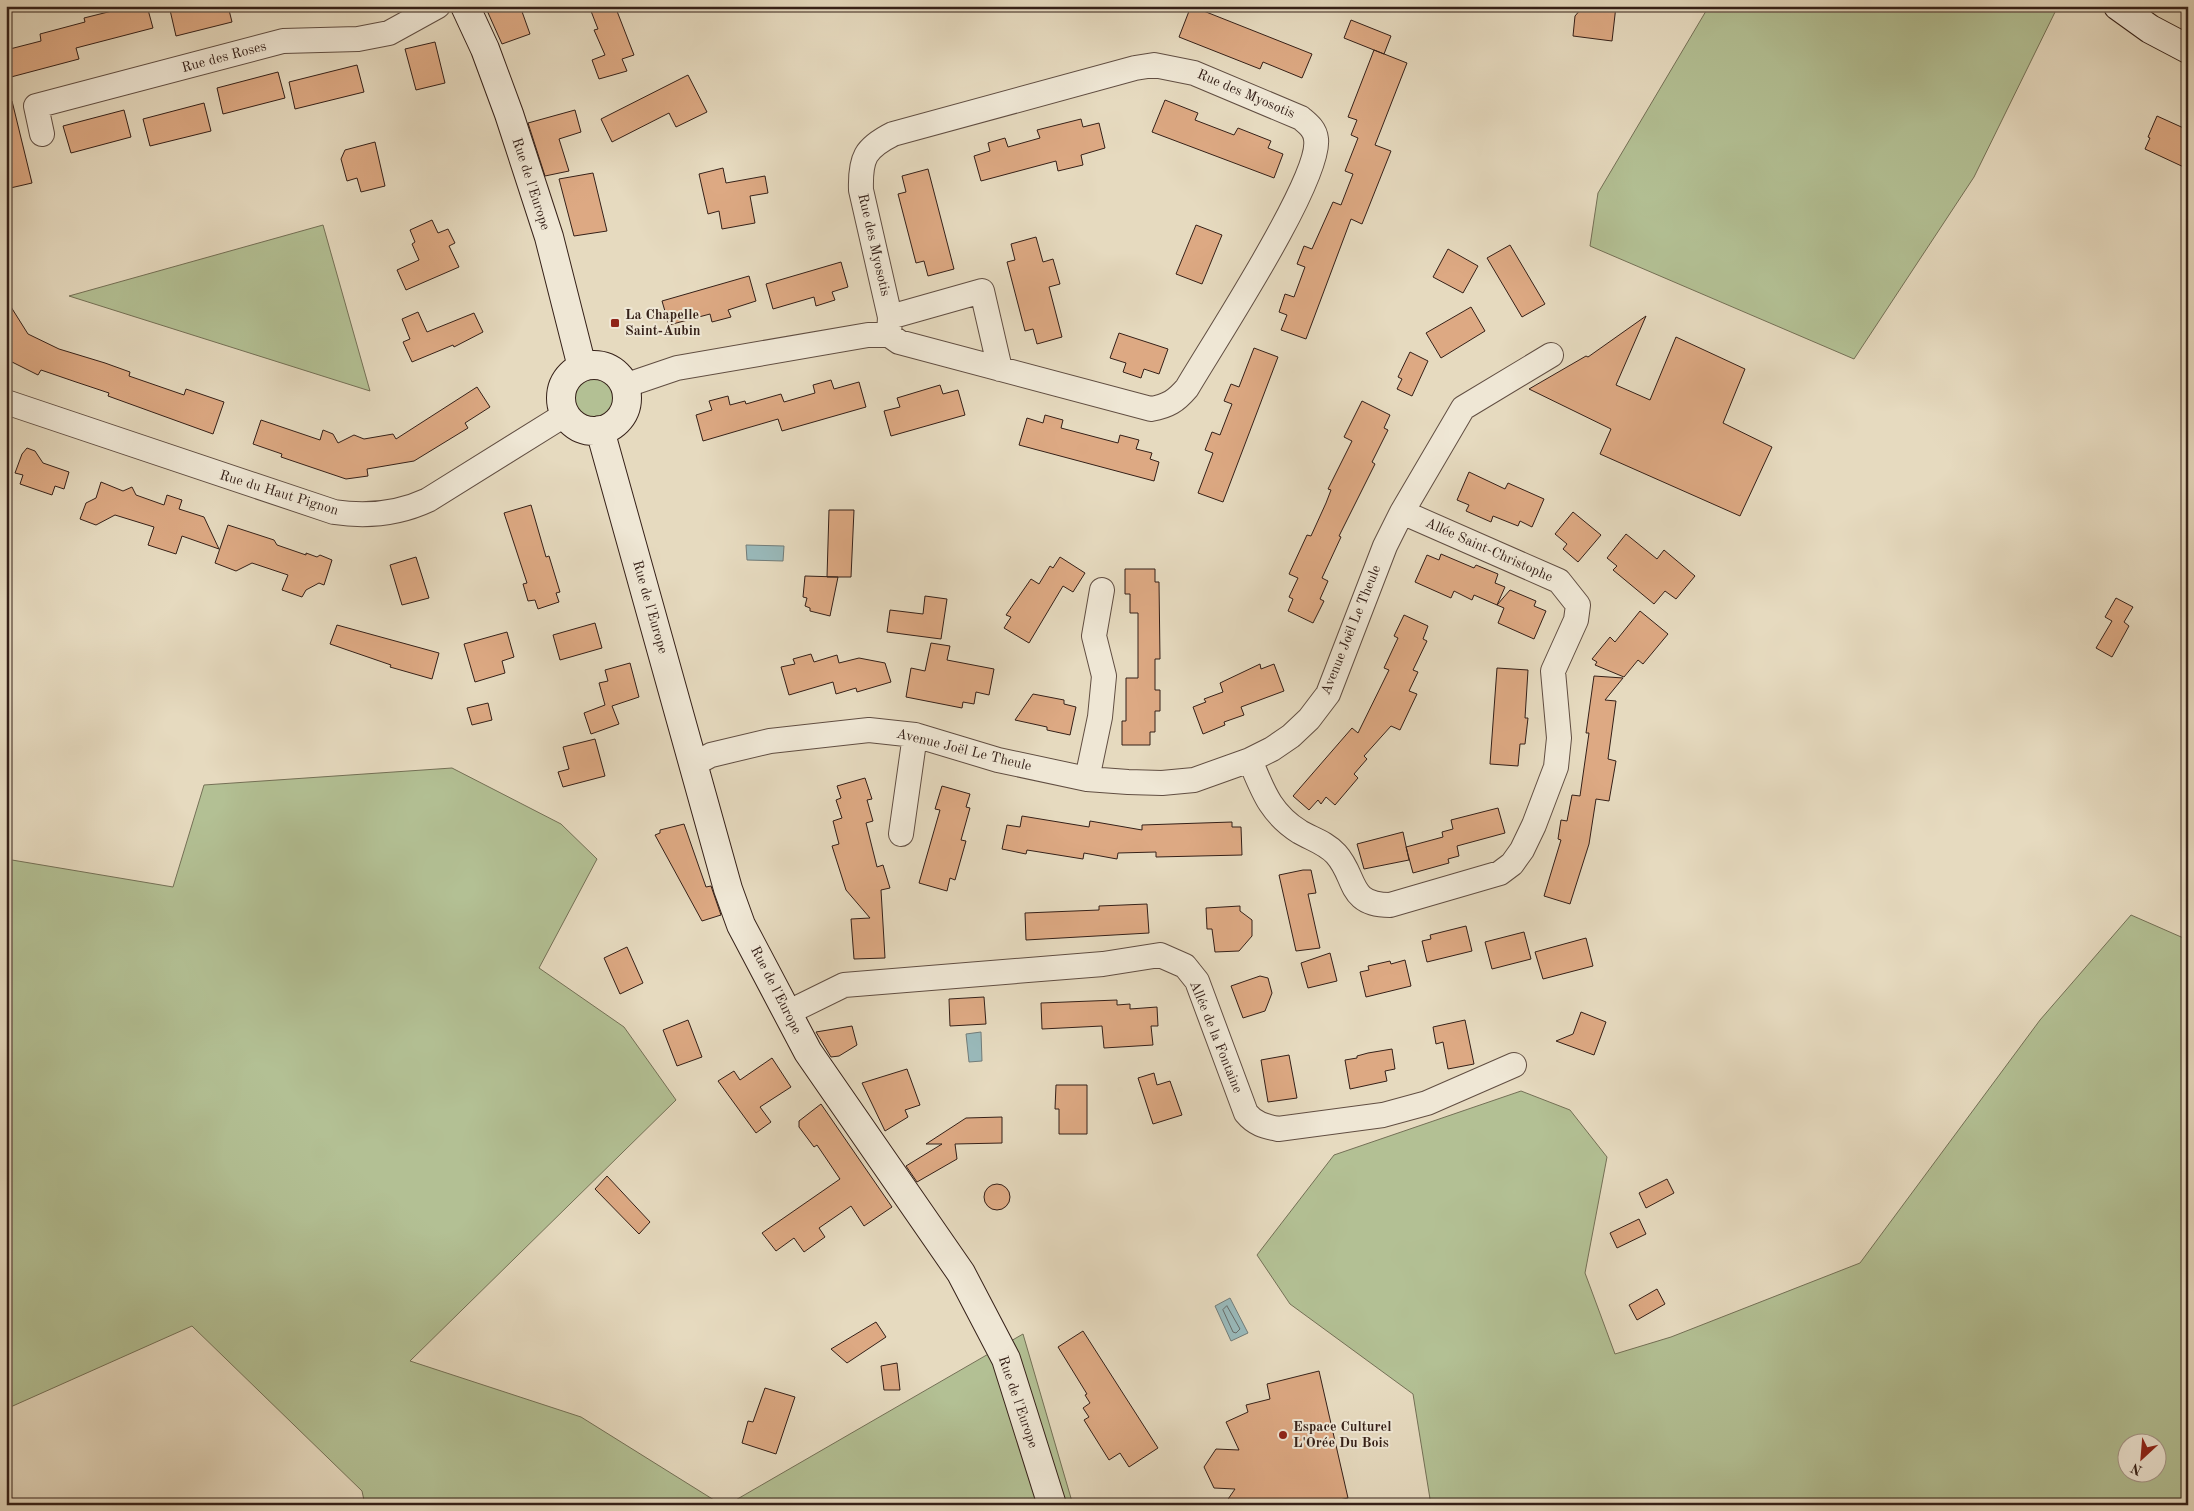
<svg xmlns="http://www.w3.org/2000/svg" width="2194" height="1511" font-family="'Old Standard TT',serif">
	<rect width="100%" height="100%" fill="#e6dabf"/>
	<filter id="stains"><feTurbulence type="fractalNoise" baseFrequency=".004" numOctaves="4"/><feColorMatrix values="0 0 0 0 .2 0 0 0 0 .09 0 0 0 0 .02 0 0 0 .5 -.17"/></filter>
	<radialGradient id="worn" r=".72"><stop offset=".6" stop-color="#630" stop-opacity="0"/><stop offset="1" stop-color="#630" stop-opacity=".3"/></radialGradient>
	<path fill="#b3c094" stroke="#747056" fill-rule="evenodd" d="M 1709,6 L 2058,6 L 1974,177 L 1854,359 L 1590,246 L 1598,193 Z
		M 323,225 L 370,391 L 69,296 Z
		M572 398a22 22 0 1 1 44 0a22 22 0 1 1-44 0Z
		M 452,768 L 561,824 L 597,859 L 539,968 L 624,1027 L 676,1100 L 410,1361 L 581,1417 L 722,1505 L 365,1505 L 362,1491 L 192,1326 L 6,1409 L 6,859 L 173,887 L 204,785 Z
		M 2131,915 L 2188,940 L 2188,1505 L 1431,1505 L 1413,1394 L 1290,1304 L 1257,1255 L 1334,1155 L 1521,1091 L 1570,1110 L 1607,1157 L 1585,1273 L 1615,1354 L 1671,1337 L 1860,1263 L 2040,1020 ZM 2126,1444 L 2156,1444 L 2156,1474 L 2126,1474 Z
		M 1023,1334 L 1073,1505 L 727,1505 Z"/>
	<path fill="#99b9ba" stroke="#717c79" d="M 746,545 L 784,546 L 783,561 L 747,560 Z
		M 981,1032 L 982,1061 L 969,1062 L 966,1034 Z
		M 1230,1298 L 1248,1333 L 1231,1341 L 1215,1306 Z"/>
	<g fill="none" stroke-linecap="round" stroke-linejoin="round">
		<path stroke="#676c69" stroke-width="1" d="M 1227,1306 L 1240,1329 L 1236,1333 L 1233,1332 L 1223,1310 Z"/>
	</g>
	<path fill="#dda983" stroke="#352018" d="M 132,6 L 147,6 L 153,28 L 76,48 L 79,59 L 11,77 L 6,50 L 41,41 L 40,34 L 85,22 L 84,18 Z
		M 184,6 L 228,6 L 232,22 L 176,36 L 170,10 Z
		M 485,6 L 520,6 L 530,34 L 502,44 Z
		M 589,6 L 615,6 L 634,55 L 622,59 L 627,71 L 599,79 L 592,60 L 605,55 L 594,30 L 598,29 Z
		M 1191,6 L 1312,54 L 1302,78 L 1263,62 L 1260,69 L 1179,37 Z
		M 1588,6 L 1616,6 L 1612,41 L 1573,36 L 1575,16 L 1581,9 L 1588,9 Z
		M 1351,20 L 1391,36 L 1384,54 L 1344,38 Z
		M 435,42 L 445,83 L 416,90 L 405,49 Z
		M 1374,50 L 1407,63 L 1375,145 L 1391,151 L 1362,224 L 1351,219 L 1306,339 L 1281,330 L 1287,315 L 1279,312 L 1285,294 L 1294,297 L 1305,267 L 1297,264 L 1304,246 L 1312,249 L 1333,202 L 1341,205 L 1353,174 L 1345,171 L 1358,138 L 1351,135 L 1357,120 L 1348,117 Z
		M 357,65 L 364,92 L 295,109 L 289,82 Z
		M 278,72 L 285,98 L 223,114 L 217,88 Z
		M 688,75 L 707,112 L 676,127 L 669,113 L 612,142 L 601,119 Z
		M 1165,100 L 1198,113 L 1195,120 L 1234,135 L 1238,128 L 1271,141 L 1268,148 L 1283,154 L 1274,178 L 1152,132 Z
		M 12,101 L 32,183 L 6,189 L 6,102 Z
		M 204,103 L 211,131 L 150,146 L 143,119 Z
		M 124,110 L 131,137 L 71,153 L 63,126 Z
		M 575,110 L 581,132 L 559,139 L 569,171 L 545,176 L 528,123 Z
		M 2157,116 L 2188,130 L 2188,169 L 2145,149 L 2150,138 L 2148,137 Z
		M 1081,119 L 1083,127 L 1099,123 L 1105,148 L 1081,155 L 1083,165 L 1058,171 L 1056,161 L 981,181 L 974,156 L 990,151 L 988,143 L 1005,138 L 1008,147 L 1040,138 L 1037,130 Z
		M 375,142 L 385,186 L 361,192 L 357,178 L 347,181 L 341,159 L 345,150 Z
		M 723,168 L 726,183 L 765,176 L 768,193 L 750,196 L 755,223 L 722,229 L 719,211 L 708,214 L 699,174 Z
		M 928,169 L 954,269 L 928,276 L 924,261 L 916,263 L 898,194 L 906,192 L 902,176 Z
		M 593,173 L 607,231 L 574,236 L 559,179 Z
		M 432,220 L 438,233 L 448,229 L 455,243 L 449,246 L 459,267 L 406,290 L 397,270 L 419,260 L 412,244 L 415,242 L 410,230 Z
		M 1196,225 L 1222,235 L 1202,284 L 1176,274 Z
		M 1036,237 L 1043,262 L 1053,259 L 1060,284 L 1049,287 L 1062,337 L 1037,344 L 1033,329 L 1025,331 L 1007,262 L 1015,260 L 1011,244 Z
		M 1510,245 L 1545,304 L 1522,317 L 1487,258 Z
		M 1448,249 L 1478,266 L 1463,293 L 1433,277 Z
		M 841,262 L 848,287 L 832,292 L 835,300 L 816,306 L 814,297 L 773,309 L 766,284 Z
		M 749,276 L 756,301 L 728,310 L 731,317 L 712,322 L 710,314 L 669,325 L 662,301 Z
		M 6,299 L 28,334 L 59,349 L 105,363 L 130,372 L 129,376 L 184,395 L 186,389 L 224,402 L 213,434 L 108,396 L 109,393 L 76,382 L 41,370 L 38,375 L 6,359 Z
		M 1471,307 L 1485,331 L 1441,358 L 1426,333 Z
		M 418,312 L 427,332 L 474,313 L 483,332 L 454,347 L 453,345 L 412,362 L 403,342 L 410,339 L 402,319 Z
		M 1646,316 L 1616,385 L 1650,400 L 1676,337 L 1745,369 L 1723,423 L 1772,447 L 1740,516 L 1600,454 L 1611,429 L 1529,389 L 1586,356 L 1588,357 Z
		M 1119,333 L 1168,349 L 1159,374 L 1144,369 L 1141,378 L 1123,372 L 1126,363 L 1110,358 Z
		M 1254,348 L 1278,357 L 1223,502 L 1198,493 L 1213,453 L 1205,450 L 1212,432 L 1220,435 L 1232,404 L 1224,401 L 1231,384 L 1239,387 Z
		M 1410,352 L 1428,361 L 1412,396 L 1397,389 L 1402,379 L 1398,377 Z
		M 831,380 L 834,389 L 859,382 L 866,407 L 782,431 L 778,419 L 703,441 L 696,415 L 712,410 L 709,401 L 728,396 L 730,405 L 745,401 L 746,404 L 781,394 L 784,402 L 815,393 L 813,385 Z
		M 940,385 L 943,394 L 958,390 L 965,415 L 891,436 L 884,411 L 900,407 L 897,398 Z
		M 477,387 L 490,407 L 465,423 L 468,428 L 414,461 L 367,469 L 368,476 L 346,479 L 281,457 L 282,454 L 253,444 L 261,420 L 320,440 L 323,430 L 333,434 L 338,443 L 354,435 L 364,439 L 393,434 L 396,439 Z
		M 1362,401 L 1390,415 L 1384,428 L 1388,430 L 1372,462 L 1375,464 L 1339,536 L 1341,537 L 1322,578 L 1328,581 L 1320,599 L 1324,601 L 1313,623 L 1288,611 L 1293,599 L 1289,597 L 1298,578 L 1289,574 L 1307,535 L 1311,536 L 1326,503 L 1331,490 L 1328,489 L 1352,441 L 1344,437 Z
		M 1045,415 L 1063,420 L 1061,428 L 1118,443 L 1120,435 L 1139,440 L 1136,449 L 1152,453 L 1150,459 L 1159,462 L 1154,481 L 1019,445 L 1027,418 L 1043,423 Z
		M 27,448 L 35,451 L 43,463 L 69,472 L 64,489 L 55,486 L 52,495 L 20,484 L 23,475 L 15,473 L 22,454 Z
		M 1469,472 L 1505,489 L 1508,483 L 1544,499 L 1532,527 L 1520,521 L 1518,526 L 1493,516 L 1491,522 L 1466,511 L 1469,505 L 1457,500 Z
		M 101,482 L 123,491 L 132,487 L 136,495 L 164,505 L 167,495 L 182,500 L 179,509 L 204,517 L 219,549 L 182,536 L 176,554 L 148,545 L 154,527 L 115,515 L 96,525 L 80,519 L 86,503 L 96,498 Z
		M 531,505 L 546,557 L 549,556 L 560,592 L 556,593 L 559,602 L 538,609 L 535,600 L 528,601 L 523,584 L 527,583 L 504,513 Z
		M 829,510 L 854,510 L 851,577 L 827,577 Z
		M 1573,512 L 1601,535 L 1578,562 L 1563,549 L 1567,544 L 1555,534 Z
		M 228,525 L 274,540 L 277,545 L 306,555 L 306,553 L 317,557 L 320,555 L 332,560 L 324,585 L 319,583 L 306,590 L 302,597 L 282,590 L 288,575 L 252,563 L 236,571 L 215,563 Z
		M 1626,534 L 1657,559 L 1664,550 L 1695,576 L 1676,599 L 1665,591 L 1654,604 L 1613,570 L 1617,566 L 1607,558 Z
		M 1441,554 L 1474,568 L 1476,565 L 1498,574 L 1495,583 L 1505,587 L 1497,605 L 1474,595 L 1472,600 L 1454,591 L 1451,598 L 1415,582 L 1427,555 L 1439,560 Z
		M 416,557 L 429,598 L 402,605 L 390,565 Z
		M 1060,557 L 1085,573 L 1073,592 L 1063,586 L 1029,643 L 1004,628 L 1011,617 L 1006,615 L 1031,579 L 1039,584 L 1050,566 L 1053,568 Z
		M 1125,569 L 1155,569 L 1155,582 L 1159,582 L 1160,659 L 1155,659 L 1155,690 L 1160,690 L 1160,711 L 1155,711 L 1155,732 L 1150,732 L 1150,745 L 1122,745 L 1122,721 L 1126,721 L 1126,678 L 1138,678 L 1138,613 L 1130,613 L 1130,594 L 1125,594 Z
		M 805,576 L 838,577 L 830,616 L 810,611 L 810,608 L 805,606 L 807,598 L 803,597 Z
		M 1510,590 L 1536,601 L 1534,606 L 1546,611 L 1534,639 L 1498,623 L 1504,608 L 1497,605 Z
		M 925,596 L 947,599 L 941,639 L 887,632 L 890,610 L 923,614 Z
		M 2116,598 L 2133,607 L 2124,622 L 2129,626 L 2112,657 L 2096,648 L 2112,621 L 2105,617 Z
		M 1640,611 L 1668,634 L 1643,664 L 1638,660 L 1624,677 L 1595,665 L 1597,662 L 1592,659 L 1610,637 L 1615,642 Z
		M 1404,615 L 1428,626 L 1423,639 L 1427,641 L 1413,670 L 1418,672 L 1409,691 L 1417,694 L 1400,730 L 1391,726 L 1364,756 L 1367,759 L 1354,774 L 1358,778 L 1335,805 L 1326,797 L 1321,804 L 1318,800 L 1309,810 L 1293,796 L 1352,728 L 1358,733 L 1389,670 L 1384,668 L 1398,638 L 1394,636 Z
		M 595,623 L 602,648 L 560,660 L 553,635 Z
		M 337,625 L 439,653 L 432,679 L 390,667 L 391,665 L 330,644 Z
		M 507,632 L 514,657 L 502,661 L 505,673 L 475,682 L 464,644 Z
		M 931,643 L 950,646 L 947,660 L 994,669 L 989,695 L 976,692 L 974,704 L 963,702 L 962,708 L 906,697 L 911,668 L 925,671 Z
		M 811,654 L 814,662 L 837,655 L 839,663 L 859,658 L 885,663 L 891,682 L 857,692 L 856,688 L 836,694 L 833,682 L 789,695 L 781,667 L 795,664 L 793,659 Z
		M 630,663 L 639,697 L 612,706 L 619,724 L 591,734 L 584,713 L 605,705 L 599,683 L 608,681 L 605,670 Z
		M 1260,664 L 1261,669 L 1274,664 L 1284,691 L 1241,707 L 1244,715 L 1224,722 L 1225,725 L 1203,734 L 1193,707 L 1206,702 L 1204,699 L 1223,692 L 1220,683 Z
		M 1497,668 L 1528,670 L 1525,718 L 1528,718 L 1525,744 L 1520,744 L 1518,766 L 1490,764 Z
		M 1594,676 L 1623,678 L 1605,700 L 1616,701 L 1608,759 L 1616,761 L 1609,801 L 1596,799 L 1589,844 L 1570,904 L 1544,896 L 1561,840 L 1558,839 L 1561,820 L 1567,821 L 1572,795 L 1580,796 L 1589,733 L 1586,733 Z
		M 1033,694 L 1064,700 L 1064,704 L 1076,707 L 1070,735 L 1047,730 L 1047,727 L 1015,720 Z
		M 488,703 L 492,720 L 472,725 L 467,708 Z
		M 595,739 L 605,776 L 563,787 L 558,772 L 569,769 L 563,747 Z
		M 865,778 L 872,799 L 867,800 L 873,821 L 866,823 L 877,867 L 883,865 L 890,888 L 881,890 L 885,958 L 854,959 L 851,919 L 870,918 L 846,890 L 832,846 L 839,844 L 833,821 L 842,818 L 836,800 L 841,798 L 837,786 Z
		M 942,786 L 970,794 L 966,807 L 970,808 L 961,840 L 966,841 L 955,880 L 950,878 L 947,891 L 919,883 L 940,810 L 935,809 Z
		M 1498,808 L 1505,833 L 1457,846 L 1459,856 L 1448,859 L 1449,863 L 1413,873 L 1406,847 L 1443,837 L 1442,832 L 1453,829 L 1451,820 Z
		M 1022,816 L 1089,827 L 1090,821 L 1142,830 L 1142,825 L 1232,822 L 1232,827 L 1241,827 L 1242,855 L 1156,857 L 1156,852 L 1118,853 L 1117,859 L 1084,853 L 1083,859 L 1027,850 L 1026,854 L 1002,849 L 1007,825 L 1020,827 Z
		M 684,824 L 706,887 L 711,886 L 721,915 L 702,921 L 655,835 L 660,833 L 660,830 Z
		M 1403,832 L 1409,860 L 1364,869 L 1357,844 Z
		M 1303,870 L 1311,870 L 1316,893 L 1308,894 L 1320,948 L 1296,951 L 1279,875 Z
		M 1147,904 L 1149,933 L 1026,940 L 1025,913 L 1099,910 L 1099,906 Z
		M 1240,906 L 1240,911 L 1252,920 L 1252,936 L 1239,951 L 1215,952 L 1212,929 L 1207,929 L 1206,908 Z
		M 1466,926 L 1472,951 L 1427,962 L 1422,941 L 1431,939 L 1430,935 Z
		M 1524,932 L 1531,959 L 1492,969 L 1485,942 Z
		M 1586,938 L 1593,966 L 1543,979 L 1535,952 Z
		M 627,947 L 643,983 L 620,994 L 604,958 Z
		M 1330,953 L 1337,981 L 1308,988 L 1301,963 Z
		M 1405,960 L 1411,986 L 1366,997 L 1360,972 L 1369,970 L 1368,966 L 1390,961 L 1391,964 Z
		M 1260,976 L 1268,978 L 1272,993 L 1265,1011 L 1243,1018 L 1231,986 Z
		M 984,997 L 986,1024 L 950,1026 L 949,999 Z
		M 1117,1000 L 1117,1005 L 1130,1004 L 1130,1009 L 1157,1007 L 1158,1026 L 1151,1026 L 1153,1045 L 1104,1048 L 1102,1026 L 1042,1029 L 1041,1003 Z
		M 1581,1012 L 1606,1022 L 1594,1055 L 1556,1041 L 1573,1034 Z
		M 688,1020 L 702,1057 L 677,1066 L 663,1030 Z
		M 1465,1020 L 1474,1064 L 1448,1069 L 1443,1042 L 1436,1044 L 1433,1027 Z
		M 852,1026 L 857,1045 L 839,1056 L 831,1057 L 816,1032 Z
		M 1392,1049 L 1395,1069 L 1385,1071 L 1387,1081 L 1350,1089 L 1345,1060 L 1357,1058 L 1357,1056 L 1368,1053 Z
		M 1289,1055 L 1297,1098 L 1268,1102 L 1261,1060 Z
		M 772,1058 L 791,1087 L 760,1107 L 771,1122 L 756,1133 L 718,1081 L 734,1071 L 740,1080 Z
		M 907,1069 L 920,1105 L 905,1110 L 908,1117 L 885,1131 L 862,1083 Z
		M 1154,1073 L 1157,1085 L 1170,1081 L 1182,1115 L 1153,1124 L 1138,1078 Z
		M 1056,1085 L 1087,1085 L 1087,1134 L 1059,1134 L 1059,1109 L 1055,1109 Z
		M 821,1104 L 892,1207 L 864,1226 L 851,1206 L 819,1228 L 825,1237 L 804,1252 L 794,1238 L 776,1251 L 762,1233 L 840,1179 L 817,1145 L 814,1147 L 799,1127 L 799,1121 Z
		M 1002,1117 L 1002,1143 L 955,1144 L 957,1159 L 917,1182 L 906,1166 L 942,1144 L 926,1144 L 966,1118 Z
		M 607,1176 L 650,1222 L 639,1234 L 595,1189 Z
		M 1667,1179 L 1674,1193 L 1646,1208 L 1639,1193 Z
		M984 1197a13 13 0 1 1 26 0a13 13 0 1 1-26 0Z
		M 1639,1219 L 1646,1234 L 1617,1248 L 1610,1233 Z
		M 1657,1289 L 1665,1304 L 1637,1320 L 1629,1305 Z
		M 876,1322 L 886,1337 L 847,1363 L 831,1349 Z
		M 1083,1331 L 1158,1448 L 1129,1467 L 1120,1453 L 1109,1460 L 1084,1420 L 1089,1417 L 1083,1408 L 1090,1403 L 1085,1395 L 1087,1394 L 1058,1347 Z
		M 897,1363 L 900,1390 L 884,1390 L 881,1366 Z
		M 1319,1371 L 1348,1498 L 1318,1505 L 1224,1505 L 1235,1489 L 1214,1488 L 1204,1467 L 1216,1449 L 1239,1450 L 1226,1422 L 1248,1412 L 1246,1405 L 1270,1399 L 1267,1384 Z
		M 765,1388 L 795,1397 L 776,1454 L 742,1443 L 748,1421 L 753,1422 Z"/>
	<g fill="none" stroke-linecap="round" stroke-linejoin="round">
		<g stroke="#614e42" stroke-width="26">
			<path id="street" d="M 42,134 L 36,106 L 283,41 L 358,39 L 389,33 L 438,6
				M 890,317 L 982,291 L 1000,369
				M 624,386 L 677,368 L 868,335 L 889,335 L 899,342 L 1151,409 C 1168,406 1176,401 1187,388 C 1212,345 1322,178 1316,139 C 1315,129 1308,124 1301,118 L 1194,73 L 1154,65 L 1135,68 L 893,134 C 865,148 860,158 861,190 L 890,317 L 889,335
				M 6,402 L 334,512 C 367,517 398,514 428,500 L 566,414
				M 1250,760 C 1263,791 1270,813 1300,832 C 1312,839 1326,843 1336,854 C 1357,877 1347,905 1390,905 L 1500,873 L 1512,864 L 1522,850 L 1534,825 L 1556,767 L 1559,738 L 1553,671 L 1576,620 L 1578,605 L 1559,581 L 1402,512
				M 694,764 L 711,755 L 770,741 L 869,730 L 915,735 L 998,760 L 1087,779 L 1128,782 L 1162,783 L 1194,780 L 1250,760 L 1272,749 L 1291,736 L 1309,719 L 1328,694 L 1385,546 L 1402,512 L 1463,408 L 1551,355
				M 1087,779 L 1100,717 L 1104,676 L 1094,636 L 1102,590
				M 901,834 L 915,735
				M 787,1013 L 844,985 L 1103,964 L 1160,955 L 1185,966 L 1197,981 L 1246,1113 C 1255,1124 1264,1126 1278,1129 L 1383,1115 L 1427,1103 L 1514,1065"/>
		</g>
		<g stroke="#352018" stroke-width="30">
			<path id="secondary" d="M 465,6 L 485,49 L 509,114 L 549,237 L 582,367
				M 2118,6 L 2150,29 L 2188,49
				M561 398a33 33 0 1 1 66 0a33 33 0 1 1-66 0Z
				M 600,430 L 728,889 L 741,925 L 808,1052 L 961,1273 L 1006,1359 L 1052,1505"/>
		</g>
		<use href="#street" stroke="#efe7d5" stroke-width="24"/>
		<use href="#secondary" stroke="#efe7d5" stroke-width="28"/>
	</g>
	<g fill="#8f2418" stroke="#efe7d5" stroke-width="2">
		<rect x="610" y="318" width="10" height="10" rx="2.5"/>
		<circle cx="1283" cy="1435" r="5"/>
	</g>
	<g text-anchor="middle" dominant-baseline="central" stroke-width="4" stroke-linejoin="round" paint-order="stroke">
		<g font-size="14" fill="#352018" stroke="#efe7d5">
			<text transform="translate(224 57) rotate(-15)">Rue des Roses</text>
			<text transform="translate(1246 94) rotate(23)">Rue des Myosotis</text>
			<text transform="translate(531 184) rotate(72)">Rue de l'Europe</text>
			<text transform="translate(874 245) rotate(77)">Rue des Myosotis</text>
			<text transform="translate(279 493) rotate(17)">Rue du Haut Pignon</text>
			<text transform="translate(1489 550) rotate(24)">Allée Saint-Christophe</text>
			<text transform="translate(650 607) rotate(74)">Rue de l'Europe</text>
			<text transform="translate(1351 630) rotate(-68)">Avenue Joël Le Theule</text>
			<text transform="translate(964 750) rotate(14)">Avenue Joël Le Theule</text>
			<text transform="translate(776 990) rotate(63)">Rue de l'Europe</text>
			<text transform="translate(1216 1037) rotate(68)">Allée de la Fontaine</text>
			<text transform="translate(1018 1402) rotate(71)">Rue de l'Europe</text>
		</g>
		<g font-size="14" font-weight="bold" fill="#352018" stroke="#efe7d5" text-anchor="start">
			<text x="625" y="315">La Chapelle<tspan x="625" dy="16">Saint-Aubin</tspan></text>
			<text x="1293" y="1427">Espace Culturel<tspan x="1293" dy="16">L'Orée Du Bois</tspan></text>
		</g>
	</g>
	<rect width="2194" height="1511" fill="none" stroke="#e6dabf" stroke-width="25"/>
	<rect x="8" y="8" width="2179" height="1496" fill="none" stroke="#352018" stroke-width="2.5"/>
	<rect x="12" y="12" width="2169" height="1486" fill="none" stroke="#352018"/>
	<g transform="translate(2142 1458) rotate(206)"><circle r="24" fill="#efe7d5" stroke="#a59789"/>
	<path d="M0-4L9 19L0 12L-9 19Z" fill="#8f2418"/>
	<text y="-8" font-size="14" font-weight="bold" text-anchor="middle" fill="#352018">N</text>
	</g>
	<rect width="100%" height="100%" filter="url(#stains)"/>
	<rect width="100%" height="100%" fill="url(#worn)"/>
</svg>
